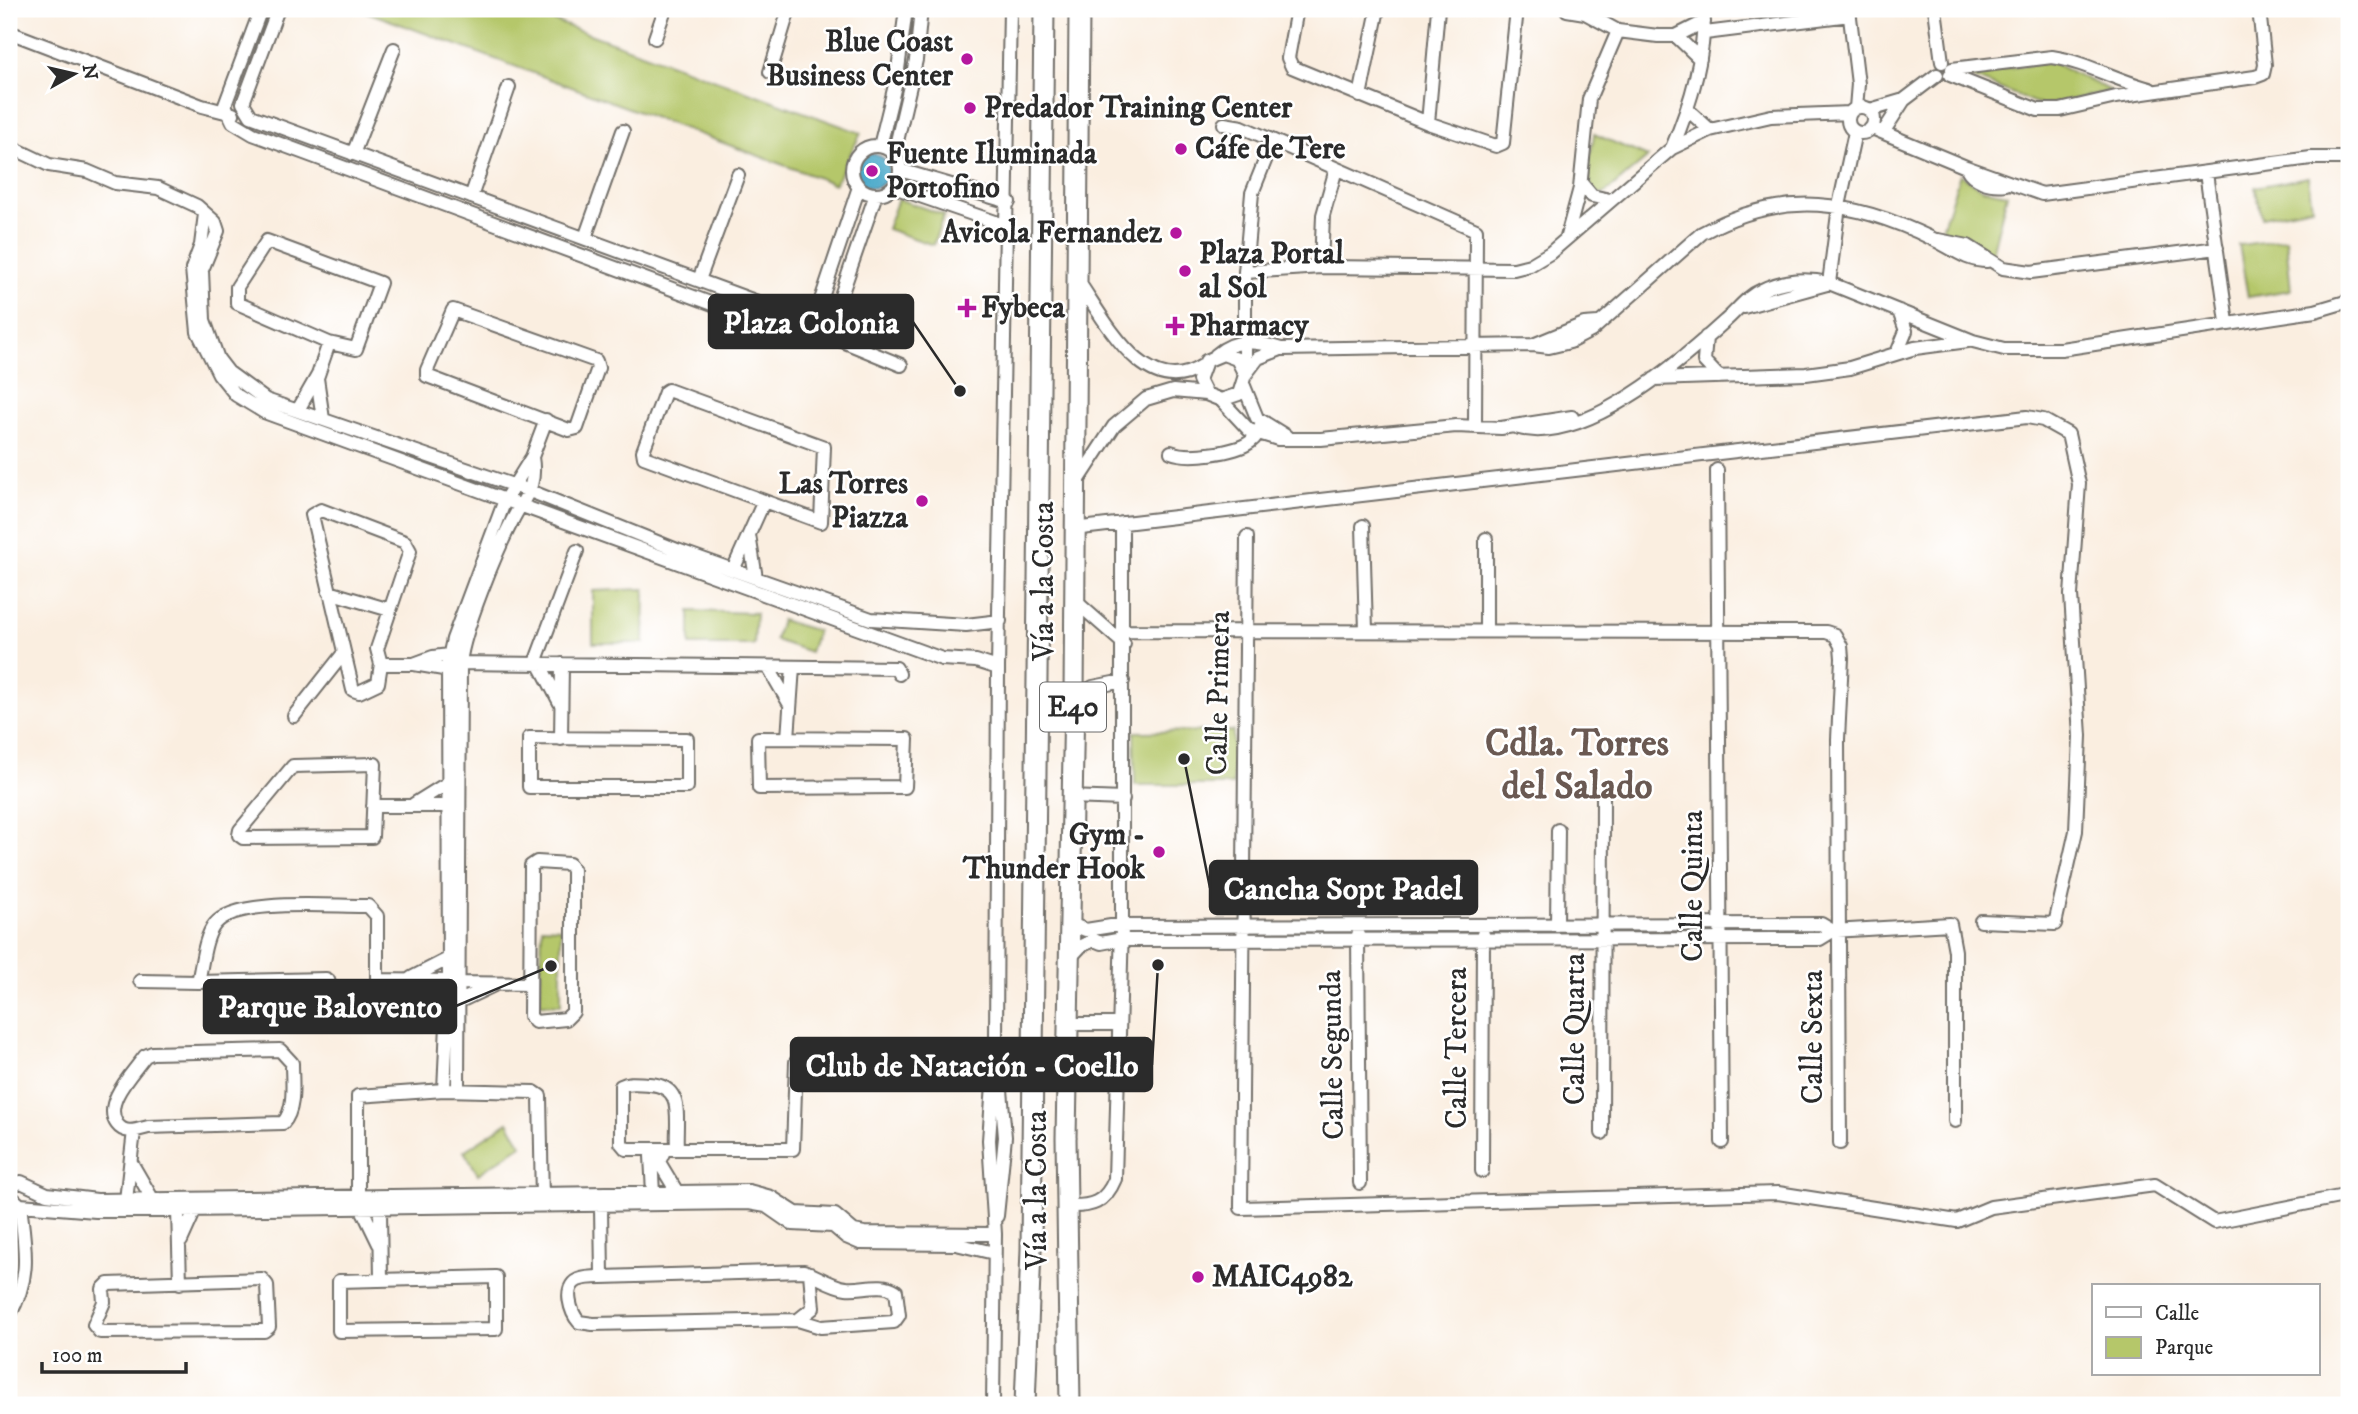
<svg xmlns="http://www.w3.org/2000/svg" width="2358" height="1414" font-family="'IM FELL DW Pica',serif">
	<rect width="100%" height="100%" fill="#fff"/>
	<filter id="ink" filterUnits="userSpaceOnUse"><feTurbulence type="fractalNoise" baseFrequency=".0143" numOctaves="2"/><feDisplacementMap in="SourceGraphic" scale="14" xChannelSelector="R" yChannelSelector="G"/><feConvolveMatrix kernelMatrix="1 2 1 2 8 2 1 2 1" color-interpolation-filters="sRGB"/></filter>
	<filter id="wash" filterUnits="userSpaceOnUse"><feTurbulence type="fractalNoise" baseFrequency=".00686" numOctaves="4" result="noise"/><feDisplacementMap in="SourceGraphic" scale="28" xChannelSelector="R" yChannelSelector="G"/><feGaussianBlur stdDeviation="1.57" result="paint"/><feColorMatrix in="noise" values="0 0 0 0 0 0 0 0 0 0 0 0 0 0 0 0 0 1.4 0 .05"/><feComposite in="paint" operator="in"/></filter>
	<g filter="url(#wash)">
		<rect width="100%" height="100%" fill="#faeee0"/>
		<path fill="#b5c76a" stroke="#70794a" stroke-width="2" d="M 359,9 L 521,9 L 861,133 L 835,184 Z
			M 2051,62 L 2111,91 L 2043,106 L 1964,74 Z
			M 1594,134 L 1648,157 L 1604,194 L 1597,194 C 1582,180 1592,152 1594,134 Z
			M 1960,174 L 1982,189 L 2007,194 L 1992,254 L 1966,240 L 1941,232 Z
			M 2308,177 L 2312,207 L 2262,217 L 2255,187 Z
			M 898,199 L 944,215 L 933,245 L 887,229 Z
			M 2286,239 L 2291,290 L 2248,297 L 2239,245 Z
			M 645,589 L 644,643 L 593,643 L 593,591 Z
			M 690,611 L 756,613 L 754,645 L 690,645 Z
			M 781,620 L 817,631 L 810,652 L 775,640 Z
			M 1233,731 L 1233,785 L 1135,785 L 1134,732 Z
			M 542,927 L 561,928 L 561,1005 L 540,1004 Z
			M 508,1122 L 522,1145 L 478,1174 L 464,1151 Z"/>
		<path fill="#4daacb" stroke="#3c6a7b" stroke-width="2" d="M855 171a17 17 0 1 1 34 0a17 17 0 1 1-34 0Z"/>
	</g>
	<g filter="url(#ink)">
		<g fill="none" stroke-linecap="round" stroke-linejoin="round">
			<g stroke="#736f6a" stroke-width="16">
				<path id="minor" d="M 261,9 L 225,105 L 233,122 L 253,134 L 802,337 L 818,331 L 834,316 L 876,194
					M 278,9 L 243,103 L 251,116 L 801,318 L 819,306 L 859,187
					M 1297,9 L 1288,58 L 1292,67 L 1428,123 L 1496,146 L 1503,143 L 1517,9
					M 1849,9 L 1858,84 L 1856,108
					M 1935,9 L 1942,62
					M 1567,10 L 1585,13 L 1618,31 L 1658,36 L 1676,36 L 1704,22
					M 9,32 L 202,106 L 233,114
					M 1705,33 L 1850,15
					M 1676,36 L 1700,59
					M 655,38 L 665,9
					M 1952,69 L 2052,57 C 2086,62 2117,81 2150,89
					M 770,72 L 789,9
					M 1950,75 L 2038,110 L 2060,110 L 2116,97 L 2255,77 L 2263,74 L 2265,65 L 2259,9
					M 1360,96 L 1378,9
					M1848 120a13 13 0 1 1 26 0a13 13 0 1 1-26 0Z
					M 1688,110 L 1710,130
					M 1870,110 L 1904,100 L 1937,75
					M 1428,123 L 1438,9
					M 1224,124 L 1242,127 L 1476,230 L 1475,426
					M 1872,128 L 1966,167 L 2042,194 L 2311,158 L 2349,158
					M 1884,131 L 1904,100
					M852 170a24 24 0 1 1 48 0a24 24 0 1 1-48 0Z
					M 9,146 L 49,165 L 87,171 L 115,183 L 158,188 L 197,206 L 215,222 L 218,231 L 202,270 L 204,320 L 218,359 L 228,372 L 266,400 L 530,491 L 677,550 L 871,619 L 966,625 L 1000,621
					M 880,146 L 897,77 L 906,9
					M 1672,148 C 1691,104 1705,58 1704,9
					M 353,154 L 394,49
					M 894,154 L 916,60 L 921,9
					M 1966,167 C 1974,182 1990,186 2006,184
					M 900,170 L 1009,202
					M 2206,173 L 2227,322
					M 1581,183 L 1592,196 L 1610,200
					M 894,187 L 1007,226
					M 471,197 L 509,87
					M 205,214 L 201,245 L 192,269 L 198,332 L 219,374 L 236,395 L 264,412 L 942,659 L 976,661 L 998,668
					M 1567,236 L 1580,188 L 1589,99 L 1618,31
					M 585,238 L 623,131
					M 1938,240 L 1968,246 L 2003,268 L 2031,272 L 2217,248
					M 267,241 L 380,283 L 356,349 L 329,343 L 237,303 L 237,287 Z
					M 1321,267 L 1323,215 L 1336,169
					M 1245,272 L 1321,267 L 1514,269 L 1530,265 L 1550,253 L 1672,148 L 1710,130 L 1771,116 L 1850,113
					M 699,280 L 738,175
					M 1078,281 C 1104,318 1145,403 1202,366
					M 1829,283 L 1839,206 L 1855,132
					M 1744,307 L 1827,284
					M 453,310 L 596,361 L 598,368 L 577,428 L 569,430 L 427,376 L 427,370 Z
					M 817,327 L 818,331 L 901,365
					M 1706,337 L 1704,361 L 1719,377
					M 1533,345 L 1584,324 L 1598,323
					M 1897,353 L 1906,331 L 1899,311
					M 1216,355 C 1237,337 1257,341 1281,349
					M 1245,370 L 1245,272 L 1252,193 L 1273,141
					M 1245,375 L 1258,358 L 1281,349 L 1533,345 L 1549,347 L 1570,342 L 1591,331 L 1702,233 C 1783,189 1853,200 1933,239 C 1952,248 1966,261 1987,261
					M 317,378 L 323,419
					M 1654,379 L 1806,374 L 1850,368 L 1915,348 L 1968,341
					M 1244,386 L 1257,418 L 1286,436
					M 668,390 L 824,447 L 821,522 L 644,457 L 643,451 L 665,392 Z
					M 1221,400 L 1249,430 L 1278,439 L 1321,439 L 1456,426 L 1501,428 L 1572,417
					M 298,410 L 318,375 L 329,343
					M 1513,426 C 1579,450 1679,363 1725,321 C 1737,311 1747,296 1762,290 C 1784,279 1805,278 1829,283 L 1973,341 L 2004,349 L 2061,349 L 2315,311 L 2349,301
					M 1171,452 C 1187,459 1235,453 1250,442 C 1257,437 1260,430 1262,423
					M 1717,470 L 1722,1142
					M 1078,481 L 1114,426 L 1146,399 L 1173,391 L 1206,394 L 1221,400 L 1239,394 L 1245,375 L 1237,359 L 1223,354 L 1206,361 L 1199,380 L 1206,394
					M 321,510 L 405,542 L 410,551 L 377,649 L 381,664 L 378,683 L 359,692 L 353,690 L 312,515 Z
					M 1363,526 L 1366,631
					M 1073,529 L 2027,417 L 2043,420 L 2068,434 L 2079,484 L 2071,595 L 2080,736 L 2076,831 L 2055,924 L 1981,921
					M 749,535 L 756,578
					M 1247,537 L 1241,1208 L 1778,1193 L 1957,1221 L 1991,1207 L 2155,1185 L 2214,1222 L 2349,1195
					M 1486,539 L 1486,631
					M 733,570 L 764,501
					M 329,592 L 390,610
					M 1074,600 L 1124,644
					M 1124,631 L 1826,632 L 1835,635 L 1841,646 L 1842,658 L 1838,739 L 1840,1143
					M 460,663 L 896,668 L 899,674
					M 535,663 L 577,551
					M 539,663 L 560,703
					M 381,664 L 414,664 L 455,671
					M 414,664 L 433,657 L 457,654
					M 768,667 L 789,703
					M 1074,697 L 1093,687 L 1123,681
					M 294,716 L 343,654
					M 529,738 L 687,739 L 687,787 L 529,787 Z
					M 758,738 L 907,739 L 905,787 L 759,788 Z
					M 788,738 L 793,667
					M 561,739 L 562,664
					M 375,764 L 372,837 L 243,838 L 239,835 L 240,830 L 293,766 Z
					M 1070,797 L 1123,799
					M 414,804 L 446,784
					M 373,806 L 446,806
					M 537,862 L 569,864 L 573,870 L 573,1012 L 566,1019 L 535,1022 L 530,1016 L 531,866 Z
					M 1067,923 L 1086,930 L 1111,926 L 1821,924 L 1833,931 L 1950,924 L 1955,951 L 1955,1121
					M 1557,925 L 1558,830
					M 1358,935 L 1360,1183
					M 1068,960 L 1081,946 L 1094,940 L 1101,943 L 1117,940 L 1820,939 L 1833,931
					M 411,978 L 448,959
					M 378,980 L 449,981
					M 140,981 L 198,982 L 326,979 L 328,980 L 337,1011 L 372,1013 L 377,1009 L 377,916 L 368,906 C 334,907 237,897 215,924 C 204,937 202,966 198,982
					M 458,983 L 529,984
					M 458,1002 L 494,985
					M 1067,1024 L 1119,1024
					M 280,1050 L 292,1063 C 292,1082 296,1109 283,1123 L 148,1127 C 137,1130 125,1135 117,1124 C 102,1103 133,1073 145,1056 L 152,1053 Z
					M 444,1090 L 449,981 L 448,662 L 453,639 L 505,500 L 532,457 L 546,420
					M 458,1090 L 460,663 C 464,629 496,552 512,521 C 525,495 537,488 532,457
					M 1602,1133 L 1603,798
					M 665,1149 L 659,1162 L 677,1192
					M 677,1149 C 675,1119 686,1086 649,1084 C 639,1084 630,1081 621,1086 L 621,1143 L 626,1149 L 793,1149 L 796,1062
					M 651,1156 L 653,1193
					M 132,1164 L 153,1200
					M 1482,1171 L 1483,934
					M 9,1186 L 21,1182 L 47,1194 L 97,1200 L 749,1191 L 771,1197 L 796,1213 L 835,1215 L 854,1231 L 864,1233 L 995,1234
					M 9,1195 L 20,1205 L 96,1211 L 749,1203 L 766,1206 L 792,1224 L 833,1226 L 846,1237 L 860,1243 L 956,1244 L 994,1253
					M 126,1200 L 134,1131
					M 358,1202 L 358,1096 L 444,1090 L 534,1092 L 540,1096 L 542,1200
					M 1067,1206 C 1092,1207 1105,1203 1115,1179 L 1122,926 L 1122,523
					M 601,1207 L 602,1277
					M 362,1209 L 379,1244
					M 380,1209 L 381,1280
					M 178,1210 L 180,1283
					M 997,1216 L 1005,1137 L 1000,1078
					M 181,1241 L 195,1210
					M 496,1277 L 496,1329 L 339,1331 L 339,1281 Z
					M 262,1279 L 267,1285 L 269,1327 L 264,1331 L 100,1332 L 94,1325 L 104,1302 L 103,1289 L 108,1284 Z
					M 9,1316 C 32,1276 25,1248 20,1205
					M 798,1320 L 821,1327 L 894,1322 L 899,1315 L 896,1291 C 881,1281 862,1290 846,1288 C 833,1287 817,1276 804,1271 L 602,1277 C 595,1277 585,1277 578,1280 C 562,1287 571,1313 579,1322 L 593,1324 L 798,1320 L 813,1308 L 810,1273
					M 993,1405 L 995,1234 L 989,1140 L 996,1043 L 998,668 L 1010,9"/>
			</g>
			<g stroke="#736f6a" stroke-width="23">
				<path id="highway" d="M 1025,1405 L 1031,1249 L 1044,9
					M 1070,1405 L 1066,1138 L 1074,697 L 1079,9"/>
			</g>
			<use href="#minor" stroke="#fff" stroke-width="12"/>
			<use href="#highway" stroke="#fff" stroke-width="19"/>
		</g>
	</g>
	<g fill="#b5179e" stroke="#fff" stroke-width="2.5">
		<circle cx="967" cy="59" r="7"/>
		<circle cx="970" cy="108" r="7"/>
		<circle cx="1181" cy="149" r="7"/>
		<circle cx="872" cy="171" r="7"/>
		<circle cx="1176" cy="233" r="7"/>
		<circle cx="1185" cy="271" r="7"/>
		<path d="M963.5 297.5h7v7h7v7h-7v7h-7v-7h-7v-7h7z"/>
		<path d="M1171.5 315.5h7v7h7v7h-7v7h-7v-7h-7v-7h7z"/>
		<circle cx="922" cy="501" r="7"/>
		<circle cx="1159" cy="852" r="7"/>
		<circle cx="1198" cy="1277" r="7"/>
	</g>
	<g text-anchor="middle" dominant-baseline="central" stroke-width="5" stroke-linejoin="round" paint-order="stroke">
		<rect fill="#fff" stroke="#6b6b6b" stroke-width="2" x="1040" y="682.5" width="66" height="49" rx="5"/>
		<g font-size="28" font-weight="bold" fill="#2b2b2b">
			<text x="1073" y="707">E40</text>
		</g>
		<g font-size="30" font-weight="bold" fill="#2b2b2b" stroke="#fff" text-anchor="start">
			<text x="953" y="42" text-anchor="end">Blue Coast<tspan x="953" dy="34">Business Center</tspan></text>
			<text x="984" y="108">Predador Training Center</text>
			<text x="1195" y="149">Cáfe de Tere</text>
			<text x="886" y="154">Fuente Iluminada<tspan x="886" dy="34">Portofino</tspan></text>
			<text x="1162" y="233" text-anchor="end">Avicola Fernandez</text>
			<text x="1199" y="254">Plaza Portal<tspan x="1199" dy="34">al Sol</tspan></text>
			<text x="981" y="308">Fybeca</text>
			<text x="1189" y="326">Pharmacy</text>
			<text x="908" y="484" text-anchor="end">Las Torres<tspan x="908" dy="34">Piazza</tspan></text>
			<text x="1145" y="835" text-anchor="end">Gym -<tspan x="1145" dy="34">Thunder Hook</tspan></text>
			<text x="1212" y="1277">MAIC4982</text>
		</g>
		<g font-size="30" fill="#2b2b2b" stroke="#fff">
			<text transform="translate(1044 581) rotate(-90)">Vía a la Costa</text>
			<text transform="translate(1219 693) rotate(-89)">Calle Primera</text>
			<text transform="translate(1693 886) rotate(-90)">Calle Quinta</text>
			<text transform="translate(1575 1029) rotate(-90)">Calle Quarta</text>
			<text transform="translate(1813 1037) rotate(-90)">Calle Sexta</text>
			<text transform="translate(1457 1048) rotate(-90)">Calle Tercera</text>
			<text transform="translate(1333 1055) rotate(-91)">Calle Segunda</text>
			<text transform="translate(1037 1190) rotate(-90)">Vía a la Costa</text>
		</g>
		<g font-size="37" font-weight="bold" fill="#6a5952" stroke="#fff">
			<text x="1577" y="744">Cdla. Torres<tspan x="1577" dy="43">del Salado</tspan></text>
		</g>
	</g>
	<path fill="none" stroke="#2b2b2b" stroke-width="2.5" d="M960 391L913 322M1184 759L1210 888M551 966L456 1006M1158 965L1152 1065"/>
	<g fill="#2b2b2b" stroke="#fff" stroke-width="2.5">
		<circle cx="960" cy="391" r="7"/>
		<circle cx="1184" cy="759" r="7"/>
		<circle cx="551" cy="966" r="7"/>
		<circle cx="1158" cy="965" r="7"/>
	</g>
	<g fill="#2b2b2b" stroke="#2b2b2b" stroke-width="2.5">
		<rect x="709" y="295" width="204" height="53" rx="7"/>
		<rect x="1210" y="861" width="267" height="53" rx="7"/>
		<rect x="204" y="980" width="252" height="53" rx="7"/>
		<rect x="791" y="1038" width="361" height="53" rx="7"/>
	</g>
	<g font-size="32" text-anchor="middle" font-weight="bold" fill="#fff">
		<text x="811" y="333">Plaza Colonia</text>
		<text x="1343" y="899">Cancha Sopt Padel</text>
		<text x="330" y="1017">Parque Balovento</text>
		<text x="972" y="1076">Club de Natación - Coello</text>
	</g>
	<rect width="2358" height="1414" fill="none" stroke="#fff" stroke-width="35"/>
	<rect x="2092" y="1284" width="228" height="91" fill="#ffffff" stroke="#aaaaaa" stroke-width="2"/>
	<rect x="2106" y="1307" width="35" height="10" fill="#ffffff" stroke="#aaaaaa" stroke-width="2"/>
	<text x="2155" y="1320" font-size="21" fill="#2b2b2b">Calle</text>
	<rect x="2106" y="1337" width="35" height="21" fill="#b5c76a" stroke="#aaaaaa" stroke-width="2"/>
	<text x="2155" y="1354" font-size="21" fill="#2b2b2b">Parque</text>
	<g transform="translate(74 74) rotate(82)" stroke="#ffffff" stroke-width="5" paint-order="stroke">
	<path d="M0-5L12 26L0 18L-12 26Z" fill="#2b2b2b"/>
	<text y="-10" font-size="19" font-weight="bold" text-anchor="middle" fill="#2b2b2b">N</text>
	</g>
	<path d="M42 1362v10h144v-10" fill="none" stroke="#2b2b2b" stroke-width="3.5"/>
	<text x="52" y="1362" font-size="21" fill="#2b2b2b" stroke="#ffffff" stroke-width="5" paint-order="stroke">100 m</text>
</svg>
